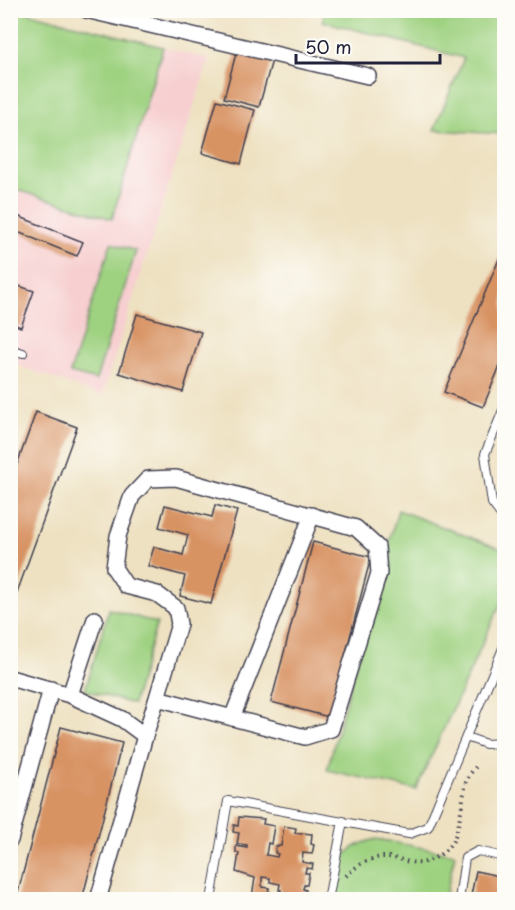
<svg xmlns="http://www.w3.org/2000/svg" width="515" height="910" font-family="'Playpen Sans',sans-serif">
	<rect width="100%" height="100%" fill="#fdfcf7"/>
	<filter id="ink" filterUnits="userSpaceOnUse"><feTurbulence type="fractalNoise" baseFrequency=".0167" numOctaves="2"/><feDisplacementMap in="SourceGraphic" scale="12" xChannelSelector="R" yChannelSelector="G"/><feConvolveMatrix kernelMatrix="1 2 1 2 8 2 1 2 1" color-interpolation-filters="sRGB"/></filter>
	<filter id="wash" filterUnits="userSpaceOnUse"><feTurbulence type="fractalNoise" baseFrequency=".008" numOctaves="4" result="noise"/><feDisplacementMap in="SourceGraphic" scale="24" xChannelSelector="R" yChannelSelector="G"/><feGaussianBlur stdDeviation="1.35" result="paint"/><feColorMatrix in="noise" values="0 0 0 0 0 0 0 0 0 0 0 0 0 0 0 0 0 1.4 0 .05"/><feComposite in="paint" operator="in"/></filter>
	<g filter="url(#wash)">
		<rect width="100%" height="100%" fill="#eee1c1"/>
		<path fill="#f7cfd0" d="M 10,11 L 22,11 L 209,59 L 102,396 L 11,363 Z"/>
		<path fill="#9ed180" stroke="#607a5e" stroke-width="1.5" d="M 326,10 L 491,10 L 504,17 L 504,134 L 434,130 L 464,58 L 322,21 Z
			M 10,11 L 22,11 L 163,47 L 112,219 L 11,188 Z
			M 111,243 L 136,251 L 96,380 L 70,373 Z
			M 398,510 L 504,550 L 504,596 L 416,790 L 327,770 Z
			M 109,609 L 157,623 L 133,704 L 85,690 Z
			M 376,839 L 455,854 L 445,899 L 335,899 C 336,889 338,870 341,862 C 347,848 363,842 376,839 Z"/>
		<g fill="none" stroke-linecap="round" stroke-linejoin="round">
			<path stroke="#62bddf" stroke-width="6" d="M 139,898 L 139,900"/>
		</g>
		<g id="blocks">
			<path fill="#d89363" d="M 237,50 L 272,60 L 259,107 L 224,98 Z
				M 217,100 L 255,110 L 241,164 L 202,153 Z
				M 10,213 L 83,242 L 77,256 L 10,229 Z
				M 504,247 L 504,356 L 483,407 L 444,392 Z
				M 10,283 L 34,291 L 21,327 L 10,323 Z
				M 137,314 L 201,332 L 183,392 L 119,373 Z
				M 36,412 L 77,427 L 11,609 L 10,484 Z
				M 165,505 L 212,517 L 215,505 L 237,511 L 211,604 L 180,596 L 185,576 L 148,566 L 154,547 L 183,555 L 188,535 L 159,527 Z
				M 313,542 L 371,557 L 329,717 L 271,702 Z
				M 61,727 L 122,743 L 82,900 L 16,900 Z
				M 239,817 L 264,819 L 263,824 L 274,826 L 271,844 L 268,843 L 266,855 L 277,857 L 278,854 L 275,853 L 276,846 L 281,846 L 284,826 L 296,828 L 295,833 L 302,834 L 302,833 L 312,834 L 311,844 L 314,845 L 312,854 L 303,853 L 302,862 L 313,864 L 312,869 L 306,868 L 305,873 L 309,873 L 307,885 L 304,885 L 303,889 L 306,890 L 305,892 L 310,893 L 309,900 L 279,900 L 281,890 L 279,890 L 280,884 L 270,882 L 270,878 L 262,877 L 262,887 L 269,888 L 267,900 L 233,900 L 234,895 L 252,897 L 255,878 L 236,872 L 239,853 L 236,853 L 236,846 L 247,848 L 247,845 L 237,844 L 239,833 L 233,832 L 234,825 L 238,826 Z
				M 476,871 L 504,877 L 504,900 L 470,900 Z"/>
		</g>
	</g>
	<g filter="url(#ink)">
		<use href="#blocks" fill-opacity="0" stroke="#413f4f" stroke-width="1.5"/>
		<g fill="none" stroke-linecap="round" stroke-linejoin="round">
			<g stroke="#413f4f" stroke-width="10">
				<path id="service" d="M 10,349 L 23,353
					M 504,408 L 485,454 L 492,503 L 504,519
					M 493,672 L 504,674
					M 466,737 L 486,744 L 504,743
					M 211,900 L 228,801 L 409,834 L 428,827 L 504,646
					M 328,900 L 343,821
					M 459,900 L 465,858 L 478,851 L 504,857"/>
			</g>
			<g stroke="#413f4f" stroke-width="18">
				<path id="minor" d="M 86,10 L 368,76
					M 10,678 L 70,695 L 122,719 L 145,736 L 98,900
					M 70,695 L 95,619
					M 232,718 L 312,515
					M 145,736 L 157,698 L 305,737 L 331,729 L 379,573 L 377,547 L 356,528 L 176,478 L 148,479 L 132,496 L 118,536 L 114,568 L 126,586 L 157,594 L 176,608 L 179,624 L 157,698
					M 10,840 L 51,689"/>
			</g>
			<path stroke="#413f4f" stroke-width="4" stroke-dasharray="1.5 4.5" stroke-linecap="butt" d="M 346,876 C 356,866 368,858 382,857 C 395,856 406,863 419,863 C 432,862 446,852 453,841 C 459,830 463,797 466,782 L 470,774 L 478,764"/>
			<use href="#service" stroke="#fff" stroke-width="8"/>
			<use href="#minor" stroke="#fff" stroke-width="15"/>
		</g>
	</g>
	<rect width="515" height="910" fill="none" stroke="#fdfcf7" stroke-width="36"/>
	<path d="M296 54v9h144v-9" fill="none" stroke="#22223b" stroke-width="3"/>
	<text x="305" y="54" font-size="18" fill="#22223b" stroke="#fdfcf7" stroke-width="4.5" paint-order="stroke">50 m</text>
</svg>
